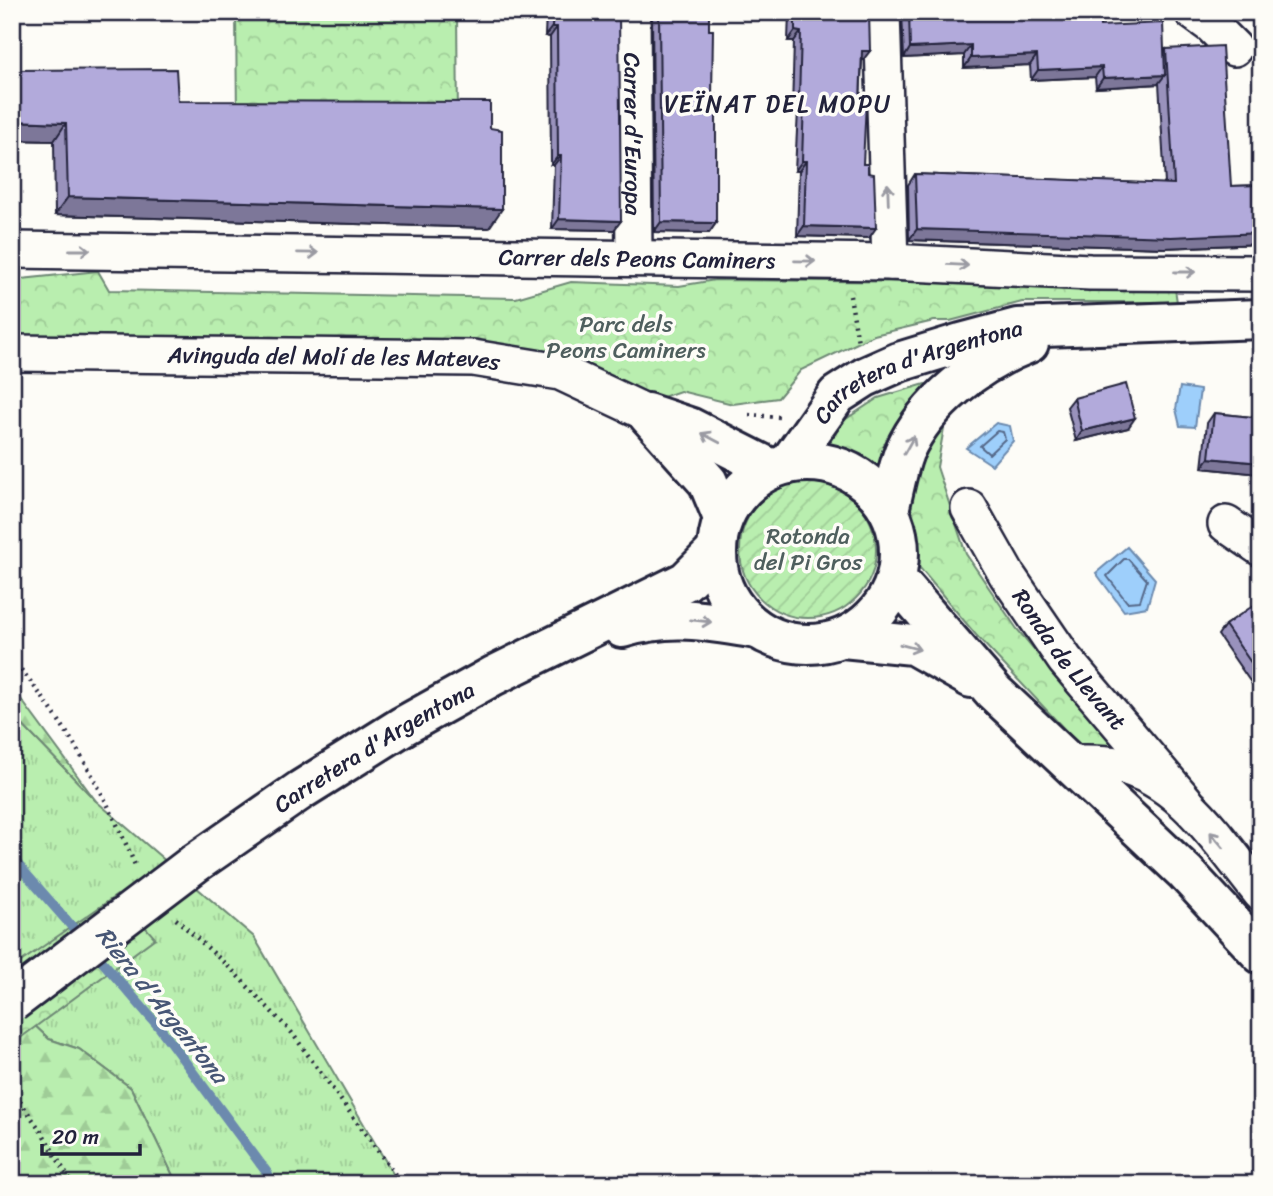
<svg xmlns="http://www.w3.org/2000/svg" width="1273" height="1196" font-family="Sriracha,sans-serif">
	<defs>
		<pattern id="grass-tufts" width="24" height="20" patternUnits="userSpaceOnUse" patternTransform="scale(1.75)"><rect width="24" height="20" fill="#b9eeaf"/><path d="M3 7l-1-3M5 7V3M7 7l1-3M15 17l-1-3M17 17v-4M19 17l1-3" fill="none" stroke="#9fcc97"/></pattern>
		<pattern id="forest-firs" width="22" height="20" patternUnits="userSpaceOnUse" patternTransform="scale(1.75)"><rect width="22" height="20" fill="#b9eeaf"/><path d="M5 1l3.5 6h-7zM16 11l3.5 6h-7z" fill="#9fcc97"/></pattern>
		<pattern id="park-crowns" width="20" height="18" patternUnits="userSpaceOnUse" patternTransform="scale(1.75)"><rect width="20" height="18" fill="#b9eeaf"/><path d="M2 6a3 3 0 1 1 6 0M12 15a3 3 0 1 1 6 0" fill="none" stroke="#9fcc97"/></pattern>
		<pattern id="garden-furrows" width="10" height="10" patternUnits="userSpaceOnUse" patternTransform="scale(1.75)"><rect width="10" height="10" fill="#b9eeaf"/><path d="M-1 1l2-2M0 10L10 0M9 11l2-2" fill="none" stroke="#9fcc97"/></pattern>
	</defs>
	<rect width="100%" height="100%" fill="#fdfcf7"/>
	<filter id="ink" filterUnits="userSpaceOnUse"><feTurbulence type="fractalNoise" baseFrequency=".0143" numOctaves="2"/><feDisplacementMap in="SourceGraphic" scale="14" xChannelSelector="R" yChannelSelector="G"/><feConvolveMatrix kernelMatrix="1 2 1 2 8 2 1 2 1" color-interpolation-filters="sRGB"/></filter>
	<g filter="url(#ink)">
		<path fill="url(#grass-tufts)" stroke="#6e8875" stroke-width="2" d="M 12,714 L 96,801 L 254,937 L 399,1184 L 177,1184 L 131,1088 L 79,1049 L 49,1039 L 12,1004 Z"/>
		<path fill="url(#forest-firs)" stroke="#6e8875" stroke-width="2" d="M 12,687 L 96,801 L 12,714 Z
			M 12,1004 L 49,1039 L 79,1049 L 131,1088 L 177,1184 L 12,1184 Z"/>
		<path fill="url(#park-crowns)" stroke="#6e8875" stroke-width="2" d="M 236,12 L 457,12 L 458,121 L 237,120 Z
			M 98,271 L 109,290 L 516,298 L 571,282 L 679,286 L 715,280 L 1030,283 L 1175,289 L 1177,302 L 1022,302 L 950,321 L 934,321 L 874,335 L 801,370 L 778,398 L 733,404 L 680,391 L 640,405 L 560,362 L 12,342 L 12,280 Z
			M 925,384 L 939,386 L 886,483 L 864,455 L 826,452 L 837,425 L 878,398 Z
			M 947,411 L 937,467 L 966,554 L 1017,629 L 1126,759 L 1084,750 L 976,635 L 919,567 L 912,525 L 903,510 L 911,462 Z
			M 117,895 L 155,938 L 19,1039 L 12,1031 L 12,968 Z"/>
		<path fill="url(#garden-furrows)" stroke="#6e8875" stroke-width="2" d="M740 550a68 68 0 1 1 136 0a68 68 0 1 1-136 0Z"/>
		<path fill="#9ecffb" stroke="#6c8aae" stroke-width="2" d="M 1180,387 L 1200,390 L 1195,427 L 1180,426 L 1176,409 Z
			M 996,423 L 1010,426 L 1013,441 L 992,465 L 966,448 Z
			M 1127,547 L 1155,579 L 1147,607 L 1124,611 L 1096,573 Z"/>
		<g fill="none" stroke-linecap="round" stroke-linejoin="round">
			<path stroke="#546788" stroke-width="2" d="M 997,431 L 1003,432 L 1005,439 L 989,454 L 980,446 Z
				M 1124,559 L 1128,559 L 1147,580 L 1140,601 L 1127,602 L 1107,576 Z"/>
			<path stroke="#6c8aae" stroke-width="10" d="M 12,858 L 82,938
				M 94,952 L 160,1028 L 268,1174 L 272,1184"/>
			<g stroke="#22223b" stroke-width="40">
				<g id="street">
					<path id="s1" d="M 632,12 L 634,258"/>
					<path d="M 882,12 L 890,262"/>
					<path d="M 1193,12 L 1211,25 L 1234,48"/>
					<path id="s2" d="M 12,250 L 890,262 L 1090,272 L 1261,273"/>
					<path id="s3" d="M 12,353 L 473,358 L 560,372 L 647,413"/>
					<path id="s4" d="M 969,508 L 1007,575 L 1065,660 L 1185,801"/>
					<path d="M 1226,524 L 1261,548"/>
					<path d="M 1073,763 C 1087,763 1103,762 1117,765 C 1182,778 1222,846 1261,893"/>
				</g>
			</g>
			<g stroke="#22223b" stroke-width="44">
				<g id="secondary">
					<path d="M 647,413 L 689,427 L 772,469"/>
					<path d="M 648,415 L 708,482 L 723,518"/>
					<circle cx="808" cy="553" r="91"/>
					<path id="s5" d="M 788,464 L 837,395 L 865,377 L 899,362 L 961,343 L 1017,328 L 1261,319"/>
					<path d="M 889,510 C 894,491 897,470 904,452 C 927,401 978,363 1029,343"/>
					<path d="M 896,579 L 994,692 L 1185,872 L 1261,954"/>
					<path d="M 622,628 C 674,613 705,621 757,629"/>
					<path d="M 843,638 L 913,645 L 971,678"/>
					<path id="s6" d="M 194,864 L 301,790 L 403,726 L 493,676 L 686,581 L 716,551"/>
				</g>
			</g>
			<path stroke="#22223b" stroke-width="4.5" stroke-dasharray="2 5" stroke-linecap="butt" d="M 850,296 L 858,342
				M 749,415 L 779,417
				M 12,659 C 66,722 103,789 135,865
				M 176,919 L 231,969 L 292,1033 L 402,1184
				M 12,1090 L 43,1134 L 72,1184"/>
			<use href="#street" stroke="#fdfcf7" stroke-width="35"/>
			<use href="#secondary" stroke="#fdfcf7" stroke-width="38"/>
			<g stroke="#22223b" stroke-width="44" stroke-linecap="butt">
				<path id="secondary-bridge" d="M 12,1002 L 194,864"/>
			</g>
			<use href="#secondary-bridge" stroke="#fdfcf7" stroke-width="38"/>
		</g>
		<path fill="#9992bc" stroke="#22223b" stroke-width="2" d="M 546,12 L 619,12 L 614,230 L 552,229 L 554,165 L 551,165 L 550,37 L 545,36 Z
			M 652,12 L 709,12 L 709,30 L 716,223 L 709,233 L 654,232 Z
			M 789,12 L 869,12 L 863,60 L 862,61 L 860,101 L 863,164 L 869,238 L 797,236 L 799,171 L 795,171 L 798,110 L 792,109 L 794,41 L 788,41 Z
			M 902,12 L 1099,12 L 1100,26 L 1164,51 L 1166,49 L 1231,186 L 1261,185 L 1261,244 L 1164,248 L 909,240 L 908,185 L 915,174 L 1165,184 L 1159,83 L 1158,84 L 1096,88 L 1095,77 L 1031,80 L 1030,65 L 964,68 L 964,55 L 904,58 Z
			M 1260,12 L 1261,12 L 1261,45 L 1252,41 Z
			M 12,70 L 178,101 L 489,228 L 55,215 L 54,141 L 12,140 Z
			M 1074,398 L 1128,428 L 1076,441 L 1067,407 Z
			M 1214,413 L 1261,418 L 1261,471 L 1259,474 L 1202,468 L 1207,423 Z
			M 1261,602 L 1261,697 L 1218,635 L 1225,625 Z"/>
		<path fill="#7d7799" stroke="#22223b" stroke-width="2" d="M 552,27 L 557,27 L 550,37 L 545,36 Z
			M 795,31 L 801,32 L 794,41 L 788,41 Z
			M 971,45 L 964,55 L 904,58 L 910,48 Z
			M 862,51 L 870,51 L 863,60 L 855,61 Z
			M 1037,55 L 1030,65 L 964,68 L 971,58 Z
			M 1102,67 L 1095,77 L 1031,80 L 1038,70 Z
			M 1165,75 L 1158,84 L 1096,88 L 1103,78 Z
			M 799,100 L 804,100 L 798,110 L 792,109 Z
			M 12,121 L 66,123 L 54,141 L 12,140 Z
			M 558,156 L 561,156 L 554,165 L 551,165 Z
			M 802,161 L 806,161 L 799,171 L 795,171 Z
			M 68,197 L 502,209 L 489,228 L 55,215 Z
			M 559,219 L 621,221 L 614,230 L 552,229 Z
			M 661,222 L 716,223 L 709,233 L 654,232 Z
			M 804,226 L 876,228 L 869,238 L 797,236 Z
			M 917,229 L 1261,233 L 1261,244 L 1164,248 L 909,240 Z
			M 1135,418 L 1128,428 L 1076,441 L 1082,431 Z
			M 1209,458 L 1261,463 L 1261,471 L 1259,474 L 1202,468 Z"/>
		<path fill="#b2aadb" stroke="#22223b" stroke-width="2" d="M 553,12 L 619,12 L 621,221 L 559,219 L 561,156 L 558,156 L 557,27 L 552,27 Z
			M 659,12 L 709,12 L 709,30 L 713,30 L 712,96 L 716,95 L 716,223 L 661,222 Z
			M 795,12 L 869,12 L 870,51 L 862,51 L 860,101 L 866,102 L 863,164 L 868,164 L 868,173 L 874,174 L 876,228 L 804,226 L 806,161 L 802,161 L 804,100 L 799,100 L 801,32 L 795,31 Z
			M 909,12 L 1099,12 L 1100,26 L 1163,23 L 1165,75 L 1103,78 L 1102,67 L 1038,70 L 1037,55 L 971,58 L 971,45 L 910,48 Z
			M 1222,46 L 1231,186 L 1261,185 L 1261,233 L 1171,237 L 917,229 L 915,174 L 1174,184 L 1166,49 Z
			M 176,69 L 178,101 L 490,102 L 490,128 L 502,130 L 502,209 L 68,197 L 66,123 L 12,121 L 12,70 Z
			M 1126,384 L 1135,418 L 1082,431 L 1074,398 Z
			M 1214,413 L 1261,418 L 1261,463 L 1209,458 Z
			M 1260,601 L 1261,602 L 1261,677 L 1225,625 Z"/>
		<defs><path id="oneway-shaft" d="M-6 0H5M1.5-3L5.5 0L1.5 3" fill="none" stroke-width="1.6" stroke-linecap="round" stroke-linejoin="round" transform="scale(1.75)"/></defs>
		<g stroke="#9a9aa2">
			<use href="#oneway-shaft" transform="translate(888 194) rotate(-92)"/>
			<use href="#oneway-shaft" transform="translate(80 250)"/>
			<use href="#oneway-shaft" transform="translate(308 253) rotate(1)"/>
			<use href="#oneway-shaft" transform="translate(805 261) rotate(1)"/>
			<use href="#oneway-shaft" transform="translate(958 265) rotate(3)"/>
			<use href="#oneway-shaft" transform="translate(1185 272)"/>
			<use href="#oneway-shaft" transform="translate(711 438) rotate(-152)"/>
			<use href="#oneway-shaft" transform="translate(909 445) rotate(-61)"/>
			<use href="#oneway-shaft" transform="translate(701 621) rotate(6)"/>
			<use href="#oneway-shaft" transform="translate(910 647) rotate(15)"/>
			<use href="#oneway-shaft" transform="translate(1217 840) rotate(-130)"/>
		</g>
	</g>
	<g text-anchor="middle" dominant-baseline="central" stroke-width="7" stroke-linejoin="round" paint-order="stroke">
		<g font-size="23" fill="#22223b" stroke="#fdfcf7">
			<text stroke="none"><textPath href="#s1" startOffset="122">Carrer d'Europa</textPath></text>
			<text stroke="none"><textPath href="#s2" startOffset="625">Carrer dels Peons Caminers</textPath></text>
			<text stroke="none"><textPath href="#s3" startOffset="322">Avinguda del Molí de les Mateves</textPath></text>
			<text stroke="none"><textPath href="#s5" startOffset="168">Carretera d'Argentona</textPath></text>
			<text stroke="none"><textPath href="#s4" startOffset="182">Ronda de Llevant</textPath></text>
			<text stroke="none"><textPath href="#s6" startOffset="215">Carretera d'Argentona</textPath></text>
		</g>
		<g font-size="23" fill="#4f5f5e" stroke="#fdfcf7">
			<text x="626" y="324">Parc dels<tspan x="626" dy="26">Peons Caminers</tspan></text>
			<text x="808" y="536">Rotonda<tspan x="808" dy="26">del Pi Gros</tspan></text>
		</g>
		<g font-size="24" letter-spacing="2" fill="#22223b" stroke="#fdfcf7">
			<text x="778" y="104">VEÏNAT DEL MOPU</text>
		</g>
		<g font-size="24" font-style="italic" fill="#475675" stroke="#fdfcf7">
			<text transform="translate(162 1005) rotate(51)">Riera d'Argentona</text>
		</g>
	</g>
	<rect width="1273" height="1196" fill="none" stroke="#fdfcf7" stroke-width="42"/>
	<rect x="21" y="21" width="1231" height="1154" fill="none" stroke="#22223b" stroke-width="2.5" filter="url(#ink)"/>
	<path d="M42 1144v10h98v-10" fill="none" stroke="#22223b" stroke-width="3.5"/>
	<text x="52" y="1144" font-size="21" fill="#22223b" stroke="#fdfcf7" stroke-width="5" paint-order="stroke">20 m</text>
</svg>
